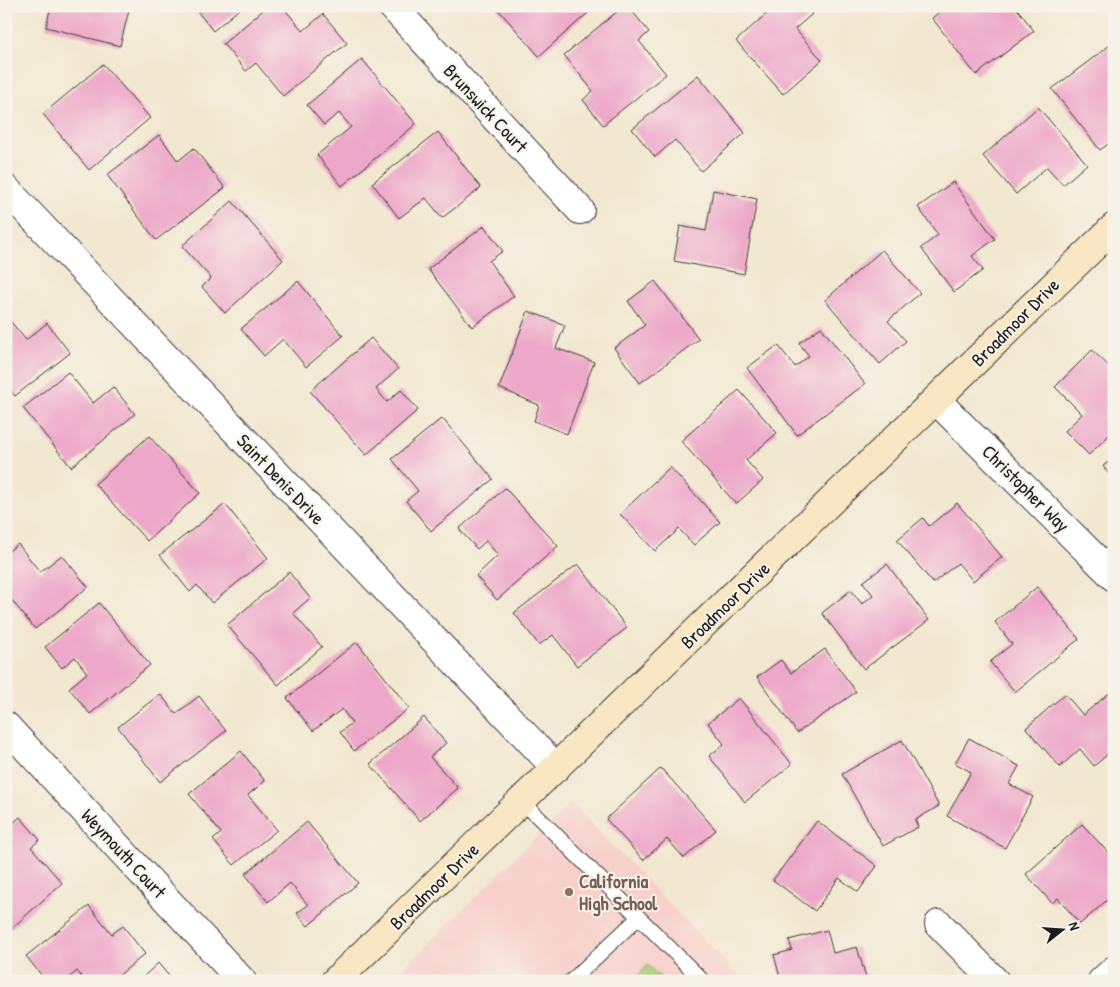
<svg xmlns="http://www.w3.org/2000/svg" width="1120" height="987" font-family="'Patrick Hand',sans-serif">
	<rect width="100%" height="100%" fill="#f7f3e8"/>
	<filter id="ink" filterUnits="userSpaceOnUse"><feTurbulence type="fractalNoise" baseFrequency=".02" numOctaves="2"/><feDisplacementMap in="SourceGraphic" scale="10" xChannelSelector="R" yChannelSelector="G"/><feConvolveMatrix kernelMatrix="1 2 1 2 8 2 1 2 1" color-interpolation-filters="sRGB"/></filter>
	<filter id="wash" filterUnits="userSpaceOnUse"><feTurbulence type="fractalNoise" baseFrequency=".0096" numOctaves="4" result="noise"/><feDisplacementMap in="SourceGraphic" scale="20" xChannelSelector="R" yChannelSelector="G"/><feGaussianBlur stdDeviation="1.12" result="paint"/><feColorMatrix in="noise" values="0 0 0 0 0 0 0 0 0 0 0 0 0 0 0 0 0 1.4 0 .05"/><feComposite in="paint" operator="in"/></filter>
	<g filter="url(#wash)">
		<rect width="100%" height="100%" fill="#f2e7d0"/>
		<path fill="#f7d0ca" d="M 571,803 L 744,981 L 390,981 Z"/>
		<path fill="#a7d07c" stroke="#62764c" d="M 648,965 L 664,981 L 633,981 Z"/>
		<g id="blocks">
			<path fill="#eda7c8" d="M 51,6 L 130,6 L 120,46 L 46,27 Z
				M 193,6 L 243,6 L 213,31 Z
				M 268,6 L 282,6 L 303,31 L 323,14 L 347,43 L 283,96 L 256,63 L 246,71 L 223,44 Z
				M 495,6 L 596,6 L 539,56 Z
				M 624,6 L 628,6 L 649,32 L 639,41 L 666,74 L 603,125 L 583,100 L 593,91 L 564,55 Z
				M 775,6 L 805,6 L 812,14 L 795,29 L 822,60 L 783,94 L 736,41 Z
				M 947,6 L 1015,6 L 1034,31 L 976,75 L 932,18 Z
				M 1110,45 L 1114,50 L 1114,140 L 1100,150 L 1052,89 Z
				M 362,59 L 416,124 L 342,186 L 317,155 L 351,127 L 339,113 L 324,125 L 307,105 Z
				M 103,64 L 150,118 L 89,170 L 43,114 Z
				M 698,75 L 745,133 L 701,171 L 675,140 L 655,157 L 632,129 Z
				M 1038,107 L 1087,164 L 1063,185 L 1047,167 L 1016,194 L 983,156 Z
				M 438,132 L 481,188 L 442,218 L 426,198 L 399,218 L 372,183 Z
				M 159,135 L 178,161 L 194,148 L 225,188 L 156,240 L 107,175 Z
				M 953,182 L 995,239 L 972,256 L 983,270 L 954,292 L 921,248 L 938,235 L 918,207 Z
				M 713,190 L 757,199 L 744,274 L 674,261 L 680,226 L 706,231 Z
				M 232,201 L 283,260 L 225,313 L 202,287 L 211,278 L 182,246 Z
				M 484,226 L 503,251 L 489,261 L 514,296 L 472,327 L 428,269 Z
				M 882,250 L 920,293 L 888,321 L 906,341 L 880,364 L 825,300 Z
				M 298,281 L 343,336 L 306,367 L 283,339 L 264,356 L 241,329 Z
				M 655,281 L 699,339 L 640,383 L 614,348 L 645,325 L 628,301 Z
				M 528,311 L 565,325 L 556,348 L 594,362 L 567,434 L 534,421 L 539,405 L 499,388 Z
				M 6,316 L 26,340 L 47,323 L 70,353 L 15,396 L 6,385 Z
				M 821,327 L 865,384 L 797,435 L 747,368 L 778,345 L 795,367 L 809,356 L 799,343 Z
				M 371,338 L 398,369 L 376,389 L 387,402 L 401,390 L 418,410 L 366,455 L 310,391 Z
				M 1092,350 L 1114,371 L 1114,430 L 1089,455 L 1065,431 L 1082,414 L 1055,387 Z
				M 68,372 L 93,403 L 113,387 L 135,414 L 71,467 L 23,408 Z
				M 739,390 L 777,433 L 746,460 L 763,480 L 736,504 L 681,441 Z
				M 442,418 L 493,479 L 431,531 L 406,501 L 418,491 L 392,459 Z
				M 149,436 L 200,493 L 147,541 L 95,484 Z
				M 1114,458 L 1114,481 L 1103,466 Z
				M 670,467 L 720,522 L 694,545 L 679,529 L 655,551 L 620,514 Z
				M 505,488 L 558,546 L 497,600 L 476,576 L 498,555 L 486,541 L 477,549 L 459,529 Z
				M 957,503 L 1002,557 L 973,581 L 958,563 L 933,583 L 897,540 L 923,518 L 929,526 Z
				M 225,504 L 268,558 L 212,603 L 197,585 L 190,592 L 160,555 Z
				M 18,544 L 40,572 L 62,555 L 88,587 L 35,629 L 6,593 L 6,553 Z
				M 578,564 L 627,628 L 577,666 L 553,635 L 539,645 L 514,613 Z
				M 887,564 L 929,620 L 864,669 L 822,613 L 851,590 L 862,604 L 873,595 L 863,582 Z
				M 289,572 L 310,598 L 293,613 L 322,647 L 278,685 L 227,625 Z
				M 1037,587 L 1079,639 L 1015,692 L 990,662 L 1012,644 L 995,622 Z
				M 99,603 L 150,665 L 90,714 L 69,688 L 87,673 L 75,657 L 62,668 L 45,647 Z
				M 357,642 L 409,708 L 354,751 L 340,732 L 352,723 L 342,709 L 313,731 L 287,698 Z
				M 825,649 L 856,692 L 797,733 L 757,677 L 781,660 L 791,673 Z
				M 1114,689 L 1114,749 L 1094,766 L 1080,749 L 1060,767 L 1026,728 L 1065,694 L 1083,715 Z
				M 160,694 L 176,714 L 199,696 L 226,731 L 160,782 L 118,727 Z
				M 739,698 L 792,764 L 745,802 L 709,756 L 724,744 L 708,723 Z
				M 424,717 L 446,743 L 430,757 L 458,788 L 420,821 L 370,764 Z
				M 969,738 L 1019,766 L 1009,784 L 1033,797 L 1005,848 L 947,816 L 971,772 L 955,763 Z
				M 902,740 L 939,806 L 915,820 L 918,827 L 883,846 L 842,774 Z
				M 241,751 L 265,781 L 248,795 L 277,830 L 234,865 L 213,840 L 221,833 L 189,794 Z
				M 661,768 L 716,830 L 684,858 L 667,839 L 643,860 L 606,819 Z
				M 20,817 L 40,840 L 31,847 L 62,883 L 11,929 L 6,923 L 6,829 Z
				M 817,821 L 877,866 L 858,892 L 839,878 L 815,911 L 773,880 Z
				M 307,822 L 358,883 L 308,926 L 297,913 L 308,905 L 290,883 L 268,902 L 245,874 Z
				M 1082,824 L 1114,859 L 1114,894 L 1080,924 L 1058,898 L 1052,903 L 1026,874 Z
				M 89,906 L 112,934 L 123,926 L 145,954 L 112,981 L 85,981 L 77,971 L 65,981 L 46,981 L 26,956 Z
				M 827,930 L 833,953 L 857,947 L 867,981 L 781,981 L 774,955 L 792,950 L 789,940 Z
				M 158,963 L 173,981 L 139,981 Z"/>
		</g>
	</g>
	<g filter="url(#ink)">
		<use href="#blocks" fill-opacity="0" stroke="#3c3a37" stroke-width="1"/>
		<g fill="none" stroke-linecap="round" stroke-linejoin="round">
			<g stroke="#3c3a37" stroke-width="16">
				<path id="lane" d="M 522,801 L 703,981
					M 571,981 L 639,917"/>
			</g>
			<g stroke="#3c3a37" stroke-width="30">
				<path id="street" d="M 392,6 L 580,210
					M 6,189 L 556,768
					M 936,400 L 1114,577
					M 6,726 L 242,981
					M 939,924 L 995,981
					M 1102,981 L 1114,970"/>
			</g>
			<g stroke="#3c3a37" stroke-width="30">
				<path id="secondary" d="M 335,981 L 1114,227"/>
			</g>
			<use href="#lane" stroke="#fff" stroke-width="14"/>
			<use href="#street" stroke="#fff" stroke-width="28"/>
			<use href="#secondary" stroke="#f9e7c3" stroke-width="28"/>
		</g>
	</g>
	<circle fill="#8d6e63" stroke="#f7f3e8" stroke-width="2" cx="569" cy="892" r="5"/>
	<g text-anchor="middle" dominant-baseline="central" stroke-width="4" stroke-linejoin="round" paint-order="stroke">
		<g font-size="19" fill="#1c1c1c" stroke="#f7f3e8">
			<text transform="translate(486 108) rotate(47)">Brunswick Court</text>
			<text transform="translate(1015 322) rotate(-45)">Broadmoor Drive</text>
			<text transform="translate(281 479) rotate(46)">Saint Denis Drive</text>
			<text transform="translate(1026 488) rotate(45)">Christopher Way</text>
			<text transform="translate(725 605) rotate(-44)">Broadmoor Drive</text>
			<text transform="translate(124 853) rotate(47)">Weymouth Court</text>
			<text transform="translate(434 886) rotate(-44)">Broadmoor Drive</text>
		</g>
		<g font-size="19" font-weight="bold" fill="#785e54" stroke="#f7f3e8" text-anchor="start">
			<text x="579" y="881">California<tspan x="579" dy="22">High School</tspan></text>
		</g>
	</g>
	<rect width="1120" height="987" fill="none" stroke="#f7f3e8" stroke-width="25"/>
	<g transform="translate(1062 930) rotate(73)" stroke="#f7f3e8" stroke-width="4" paint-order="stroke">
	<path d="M0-4L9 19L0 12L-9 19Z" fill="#1c1c1c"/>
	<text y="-8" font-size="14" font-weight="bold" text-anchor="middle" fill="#1c1c1c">N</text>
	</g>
</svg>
